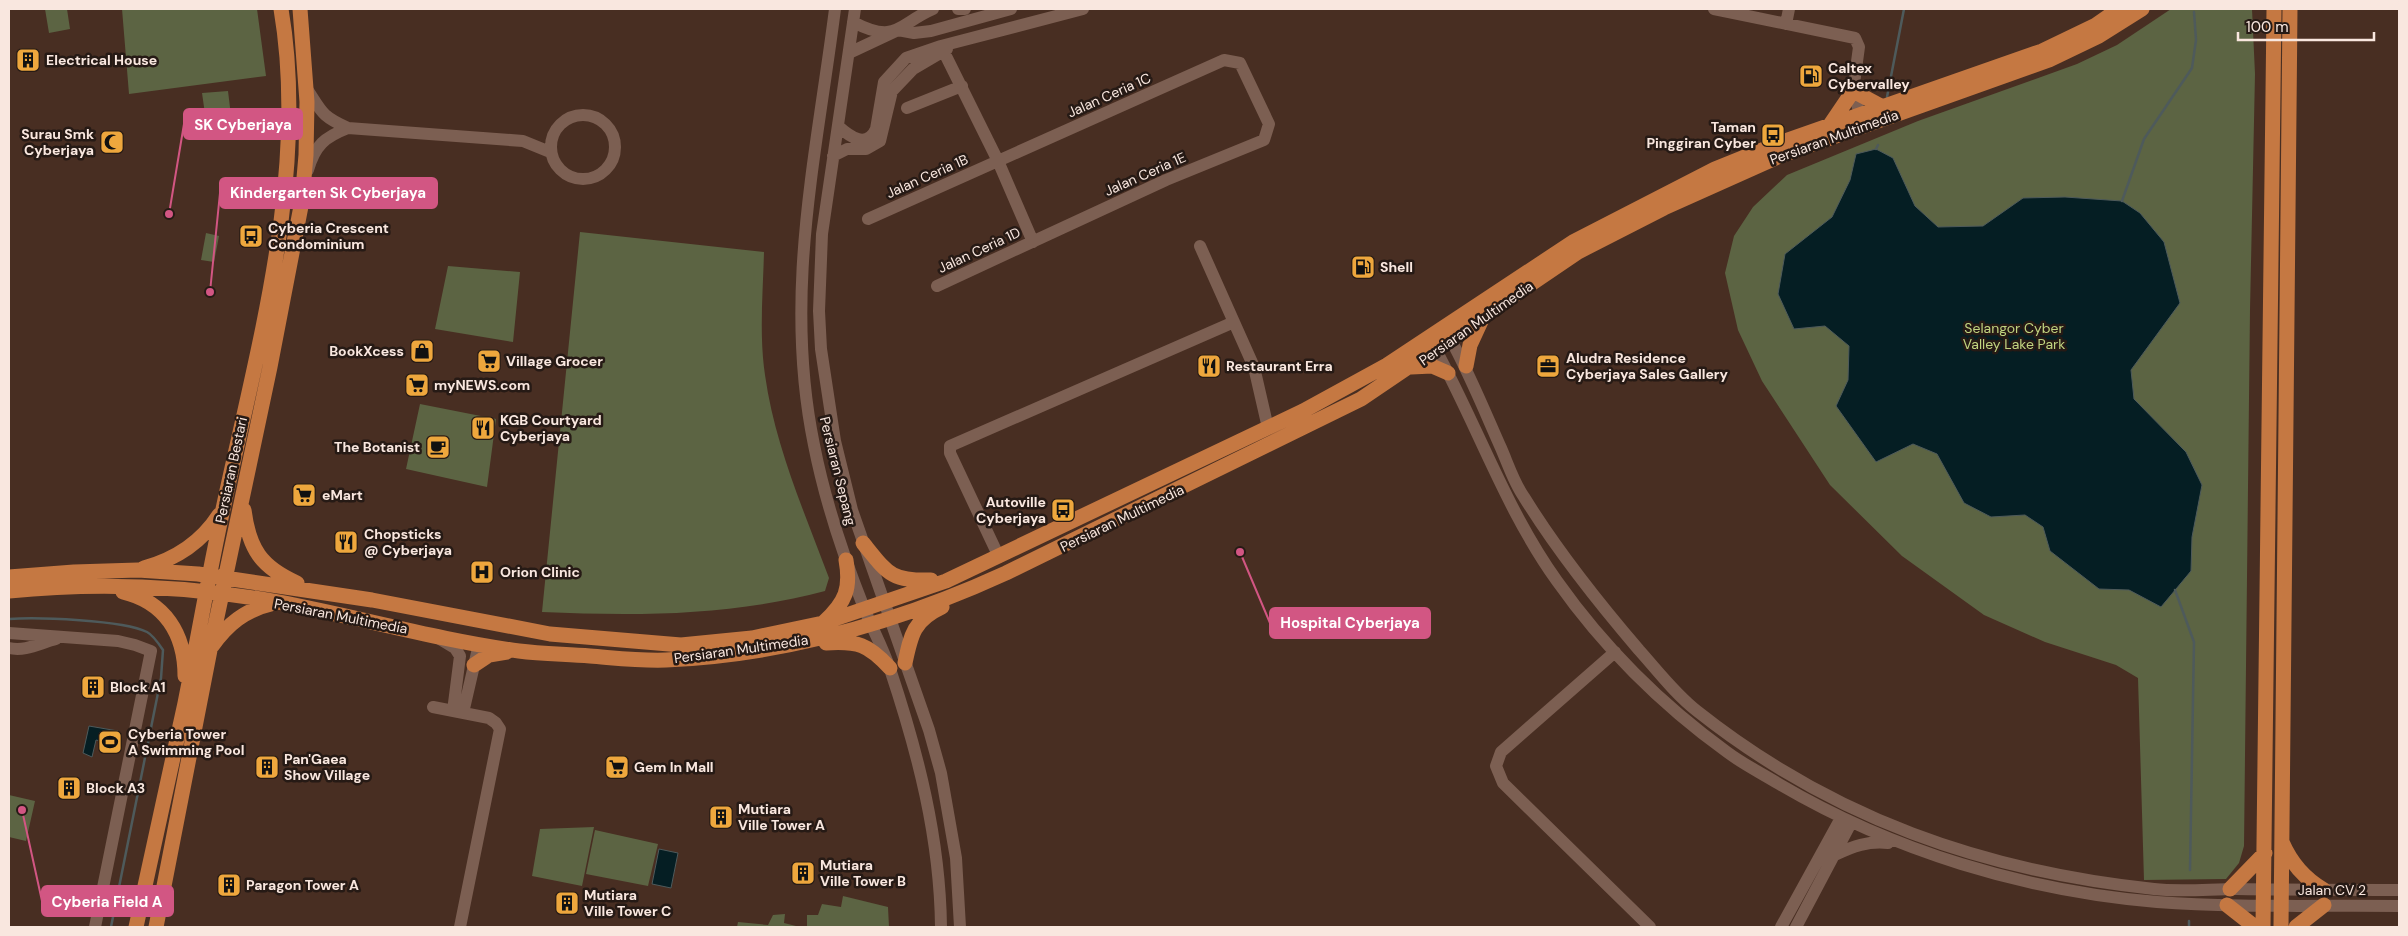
<svg xmlns="http://www.w3.org/2000/svg" width="2408" height="936" font-family="'DM Sans',sans-serif">
	<rect width="100%" height="100%" fill="#482e22"/>
	<path fill="#5c6443" d="M 45,9 L 67,9 L 70,29 L 49,33 Z
		M 122,9 L 257,9 L 266,76 L 129,94 Z
		M 2171,9 L 2252,9 L 2255,74 L 2250,310 L 2244,846 L 2239,863 L 2226,879 L 2144,880 L 2138,678 L 2116,665 L 2045,642 L 1984,615 L 1902,556 L 1830,485 L 1762,381 L 1738,330 L 1725,273 L 1734,236 L 1753,207 L 1787,175 L 1918,121 L 2077,64 L 2117,45 Z
		M 228,91 L 233,132 L 208,135 L 202,93 Z
		M 580,232 L 764,252 C 763,292 759,335 765,375 C 775,446 804,511 829,578 L 825,591 C 730,616 639,616 542,612 Z
		M 206,233 L 219,236 L 214,262 L 201,260 Z
		M 448,266 L 520,272 L 513,342 L 435,329 Z
		M 420,404 L 496,419 L 487,487 L 406,469 Z
		M 9,795 L 35,801 L 26,841 L 9,837 Z
		M 594,827 L 582,886 L 532,876 L 540,829 Z
		M 595,830 L 658,844 L 648,886 L 586,874 Z
		M 843,896 L 888,907 L 889,927 L 807,927 L 807,915 L 818,915 L 822,904 L 841,907 Z
		M 785,914 L 784,923 L 800,927 L 737,927 L 738,922 L 768,925 L 773,915 Z"/>
	<path fill="#051e23" stroke="#4e5a5b" d="M 1876,149 L 1893,158 L 1915,206 L 1938,227 L 1983,226 L 2023,198 L 2065,197 L 2122,201 L 2140,213 L 2164,242 L 2180,303 L 2131,370 L 2134,399 L 2186,452 L 2202,485 L 2192,537 L 2191,571 L 2161,607 L 2129,590 L 2099,589 L 2050,551 L 2043,527 L 2025,515 L 1991,517 L 1964,503 L 1937,454 L 1913,444 L 1876,462 L 1836,406 L 1848,380 L 1849,346 L 1825,326 L 1794,329 L 1778,294 L 1785,254 L 1832,217 L 1850,180 L 1856,154 Z
		M 89,726 L 118,731 L 114,744 L 96,740 L 92,757 L 83,753 Z
		M 659,849 L 678,853 L 671,888 L 652,884 Z"/>
	<g fill="none" stroke-linecap="round" stroke-linejoin="round">
		<path stroke="#4e5a5b" stroke-width="2.5" d="M 1887,97 L 1904,9
			M 1876,149 L 1878,145
			M 2122,201 L 2144,139 L 2192,68 L 2196,40 L 2194,12
			M 2175,590 L 2194,642 L 2190,870
			M 9,619 C 37,617 123,620 147,632 C 153,635 159,644 163,650 L 161,678 L 111,927
			M 2189,927 L 2189,921"/>
		<path stroke="#7c5f52" stroke-width="12" d="M 835,9 C 816,158 783,295 814,445 C 825,501 843,555 864,608 C 872,628 883,648 890,669 C 918,753 940,838 941,927
			M 855,9 L 822,234 L 819,311 L 821,349 L 835,441 L 852,510 L 929,730 L 941,773 L 956,858 L 960,927
			M 958,9 L 965,9
			M 1714,9 L 1855,38 L 1859,47 L 1853,91 L 1863,124
			M 853,22 C 897,45 898,24 933,9
			M 1786,24 L 1789,9
			M 941,46 L 998,161 L 1033,242
			M 849,53 L 898,30 L 914,33 L 931,31 L 1011,9
			M 307,89 C 322,112 321,116 348,128 C 325,137 315,145 308,170
			M 907,108 L 962,86
			M551 147a32 32 0 1 1 64 0a32 32 0 1 1-64 0Z
			M 838,126 C 850,137 867,149 876,129 L 884,82 L 906,58 L 941,46 L 1083,9
			M 348,128 L 523,141 L 550,152
			M 833,156 L 847,149 L 866,149 L 880,141 L 892,91 L 913,69 L 947,49
			M 868,219 L 1224,60 L 1240,63 L 1269,124 L 1264,140 L 1166,180 L 937,286
			M 1200,246 L 1254,367 L 1268,428
			M 1451,340 C 1470,375 1485,412 1501,448 C 1508,464 1514,483 1524,497 C 1558,552 1597,601 1639,650 C 1657,670 1675,694 1697,711 C 1832,818 1983,871 2154,889 C 2181,892 2210,889 2237,889 C 2291,890 2345,890 2399,890
			M 1436,350 C 1478,427 1506,510 1557,581 C 1603,646 1662,705 1727,752 C 1743,764 1761,773 1779,784 C 1893,851 2025,891 2157,902 C 2237,908 2319,905 2399,906
			M 999,557 L 950,453 L 950,446 L 1234,322
			M 9,633 L 118,641 L 135,645 L 151,651 L 95,927
			M 440,639 L 455,648 L 460,656 L 453,711
			M 9,648 C 25,652 40,643 56,639
			M 1615,652 L 1501,752 L 1496,766 L 1503,783 L 1650,927
			M 433,707 L 489,718 L 496,723 L 500,729 L 460,927
			M 463,713 L 479,644
			M 1835,855 C 1853,846 1868,841 1888,843
			M 1781,927 L 1841,818
			M 1796,927 L 1851,823"/>
		<path stroke="#c57842" stroke-width="15" d="M 1830,125 L 1853,91 L 1881,106
			M 1466,366 L 1470,345 L 1482,319
			M 1411,367 L 1432,366 L 1448,373
			M 244,510 C 249,549 261,567 297,583
			M 863,543 C 888,574 891,581 931,580
			M 144,568 C 176,559 201,543 219,515
			M 9,577 L 74,572 L 138,570 L 198,574 L 372,600 L 550,634 L 681,645 L 752,638 L 823,623 L 946,581 L 1303,411 L 1387,365 L 1573,242 L 1715,169 L 1782,142 L 2042,51 L 2096,25 L 2119,9
			M 9,591 C 98,582 190,586 278,602 C 358,617 438,640 519,651 C 542,654 566,654 590,656 C 616,658 640,661 666,660 C 783,655 899,622 1006,573 L 1361,399 L 1578,252 L 1664,208 L 1780,156 L 2049,60 L 2099,36 L 2142,9
			M 123,592 C 165,602 185,634 185,676
			M 824,622 C 846,602 851,588 846,560
			M 826,643 C 858,641 868,644 890,668
			M 212,646 C 228,624 245,610 271,604
			M 905,663 C 911,634 914,620 942,607
			M 474,665 L 489,655 L 507,652
			M 2282,842 C 2291,863 2305,879 2324,890
			M 2230,889 L 2265,853
			M 2227,905 L 2255,927
			M 136,927 C 152,852 169,778 185,703 C 198,638 209,573 223,509 C 257,349 309,173 281,9
			M 156,927 L 210,650 L 270,367 L 302,201 L 306,155 L 307,102 L 300,9
			M 2263,927 L 2274,9
			M 2281,927 L 2290,9
			M 2296,927 L 2324,905"/>
	</g>
	<defs>
		<g id="building-square" transform="scale(1.25)"><rect x="-9" y="-9" width="18" height="18" rx="4" fill="#eea73d" stroke="#261a15"/><path d="M-4-6H4V6H1V3H-1V6H-4ZM-2.5-4.3h1.7v1.8h-1.7ZM.8-4.3h1.7v1.8H.8ZM-2.5-1h1.7V.8h-1.7ZM.8-1h1.7V.8H.8Z" fill="#111"/></g>
		<g id="fuel-square" transform="scale(1.25)"><rect x="-9" y="-9" width="18" height="18" rx="4" fill="#eea73d" stroke="#261a15"/><path d="M-5.5-6h7V0h2V4h1.3V-2.5L3-4.5l.8-.8L6-3V5H2.5V1h-1V6h-7ZM-4.2-4.7v3.2H.2V-4.7Z" fill="#111"/></g>
		<g id="bus-square" transform="scale(1.25)"><rect x="-9" y="-9" width="18" height="18" rx="4" fill="#eea73d" stroke="#261a15"/><path d="M-5-6H5V4H4V6H2V4H-2V6H-4V4H-5ZM-3.5-4V0h7V-4ZM-3.5 1.2v1.5H-2V1.2ZM2 1.2v1.5H3.5V1.2Z" fill="#111"/></g>
		<g id="mosque-square" transform="scale(1.25)"><rect x="-9" y="-9" width="18" height="18" rx="4" fill="#eea73d" stroke="#261a15"/><path d="M3.5-4.9A6 6 0 1 0 3.5 4.9A5 5 0 1 1 3.5-4.9Z" fill="#111"/></g>
		<g id="shop-square" transform="scale(1.25)"><rect x="-9" y="-9" width="18" height="18" rx="4" fill="#eea73d" stroke="#261a15"/><path d="M-5-2.5h2.3a2.7 3.5 0 0 1 5.4 0H5L5.5 6h-11ZM-1.5-2.5h3a1.5 2.3 0 0 0-3 0Z" fill="#111"/></g>
		<g id="supermarket-square" transform="scale(1.25)"><rect x="-9" y="-9" width="18" height="18" rx="4" fill="#eea73d" stroke="#261a15"/><path d="M-6-5.5h2.5l.6 2H6L4.5 2H-2.5L-4.4-4H-6ZM-1.5 3.2a1.3 1.3 0 1 0 .1 0ZM3 3.2a1.3 1.3 0 1 0 .1 0Z" fill="#111"/></g>
		<g id="restaurant-square" transform="scale(1.25)"><rect x="-9" y="-9" width="18" height="18" rx="4" fill="#eea73d" stroke="#261a15"/><path d="M-5-6h1v4h1v-4h1v4h1v-4h1v5L-1.5 .5V6h-2V.5L-5-1ZM5-6V6H3V1.5H1.5Q1.5-4 5-6Z" fill="#111"/></g>
		<g id="office-square" transform="scale(1.25)"><rect x="-9" y="-9" width="18" height="18" rx="4" fill="#eea73d" stroke="#261a15"/><path d="M-6-3h4V-5.5h4V-3h4V5H-6ZM-1-4.5V-3h2v-1.5ZM-6 0V1H6V0Z" fill="#111"/></g>
		<g id="cafe-square" transform="scale(1.25)"><rect x="-9" y="-9" width="18" height="18" rx="4" fill="#eea73d" stroke="#261a15"/><path d="M-5.5-4.5H6V0H3Q3 3.5 0 3.5H-2.5Q-5.5 3.5-5.5 0ZM3-3.2v2h1.7v-2ZM-6 4.5H4V6H-6Z" fill="#111"/></g>
		<g id="hospital-square" transform="scale(1.25)"><rect x="-9" y="-9" width="18" height="18" rx="4" fill="#eea73d" stroke="#261a15"/><path d="M-5-5h3v3.5h4V-5h3V5h-3V1.5h-4V5h-3Z" fill="#111"/></g>
		<g id="stadium-square" transform="scale(1.25)"><rect x="-9" y="-9" width="18" height="18" rx="4" fill="#eea73d" stroke="#261a15"/><path d="M0-5a6.5 5 0 1 0 0 10a6.5 5 0 1 0 0-10ZM-3.5-1.8h7v3.6h-7Z" fill="#111"/></g>
	</defs>
	<g fill-rule="evenodd">
		<use href="#building-square" x="28" y="60"/>
		<use href="#fuel-square" x="1811" y="76"/>
		<use href="#bus-square" x="1773" y="135"/>
		<use href="#mosque-square" x="112" y="142"/>
		<use href="#bus-square" x="251" y="236"/>
		<use href="#fuel-square" x="1363" y="267"/>
		<use href="#shop-square" x="422" y="351"/>
		<use href="#supermarket-square" x="489" y="361"/>
		<use href="#restaurant-square" x="1209" y="366"/>
		<use href="#office-square" x="1548" y="366"/>
		<use href="#supermarket-square" x="417" y="385"/>
		<use href="#restaurant-square" x="483" y="428"/>
		<use href="#cafe-square" x="438" y="447"/>
		<use href="#supermarket-square" x="304" y="495"/>
		<use href="#bus-square" x="1063" y="510"/>
		<use href="#restaurant-square" x="346" y="542"/>
		<use href="#hospital-square" x="482" y="572"/>
		<use href="#building-square" x="93" y="687"/>
		<use href="#stadium-square" x="110" y="742"/>
		<use href="#building-square" x="267" y="767"/>
		<use href="#supermarket-square" x="617" y="767"/>
		<use href="#building-square" x="69" y="788"/>
		<use href="#building-square" x="721" y="817"/>
		<use href="#building-square" x="803" y="873"/>
		<use href="#building-square" x="229" y="885"/>
		<use href="#building-square" x="567" y="903"/>
	</g>
	<g text-anchor="middle" dominant-baseline="central" stroke-width="5" stroke-linejoin="round" paint-order="stroke">
		<g font-size="14" font-weight="bold" fill="#f9e7df" stroke="#261a15" text-anchor="start">
			<text x="46" y="60">Electrical House</text>
			<text x="1828" y="68">Caltex<tspan x="1828" dy="16">Cybervalley</tspan></text>
			<text x="1756" y="127" text-anchor="end">Taman<tspan x="1756" dy="16">Pinggiran Cyber</tspan></text>
			<text x="94" y="134" text-anchor="end">Surau Smk<tspan x="94" dy="16">Cyberjaya</tspan></text>
			<text x="268" y="228">Cyberia Crescent<tspan x="268" dy="16">Condominium</tspan></text>
			<text x="1380" y="267">Shell</text>
			<text x="404" y="351" text-anchor="end">BookXcess</text>
			<text x="1566" y="358">Aludra Residence<tspan x="1566" dy="16">Cyberjaya Sales Gallery</tspan></text>
			<text x="506" y="361">Village Grocer</text>
			<text x="1226" y="366">Restaurant Erra</text>
			<text x="434" y="385">myNEWS.com</text>
			<text x="500" y="420">KGB Courtyard<tspan x="500" dy="16">Cyberjaya</tspan></text>
			<text x="420" y="447" text-anchor="end">The Botanist</text>
			<text x="322" y="495">eMart</text>
			<text x="1046" y="502" text-anchor="end">Autoville<tspan x="1046" dy="16">Cyberjaya</tspan></text>
			<text x="364" y="534">Chopsticks<tspan x="364" dy="16">@ Cyberjaya</tspan></text>
			<text x="500" y="572">Orion Clinic</text>
			<text x="110" y="687">Block A1</text>
			<text x="128" y="734">Cyberia Tower<tspan x="128" dy="16">A Swimming Pool</tspan></text>
			<text x="284" y="759">Pan'Gaea<tspan x="284" dy="16">Show Village</tspan></text>
			<text x="634" y="767">Gem In Mall</text>
			<text x="86" y="788">Block A3</text>
			<text x="738" y="809">Mutiara<tspan x="738" dy="16">Ville Tower A</tspan></text>
			<text x="820" y="865">Mutiara<tspan x="820" dy="16">Ville Tower B</tspan></text>
			<text x="246" y="885">Paragon Tower A</text>
			<text x="584" y="895">Mutiara<tspan x="584" dy="16">Ville Tower C</tspan></text>
		</g>
		<g font-size="14" fill="#f9e7df" stroke="#261a15">
			<text transform="translate(1109 95) rotate(-24)">Jalan Ceria 1C</text>
			<text transform="translate(1834 137) rotate(-20)">Persiaran Multimedia</text>
			<text transform="translate(1145 174) rotate(-24)">Jalan Ceria 1E</text>
			<text transform="translate(927 176) rotate(-24)">Jalan Ceria 1B</text>
			<text transform="translate(979 250) rotate(-25)">Jalan Ceria 1D</text>
			<text transform="translate(1476 323) rotate(-35)">Persiaran Multimedia</text>
			<text transform="translate(231 470) rotate(-78)">Persiaran Bestari</text>
			<text transform="translate(838 471) rotate(76)">Persiaran Sepang</text>
			<text transform="translate(1122 518) rotate(-26)">Persiaran Multimedia</text>
			<text transform="translate(341 616) rotate(11)">Persiaran Multimedia</text>
			<text transform="translate(741 649) rotate(-8)">Persiaran Multimedia</text>
			<text x="2332" y="890">Jalan CV 2</text>
		</g>
		<g font-size="14" fill="#c1d480" stroke="#261a15">
			<text x="2014" y="328">Selangor Cyber<tspan x="2014" dy="16">Valley Lake Park</tspan></text>
		</g>
	</g>
	<path fill="none" stroke="#d25683" stroke-width="2" d="M169 214L184 124M210 292L220 193M1240 552L1270 623M22 810L42 901"/>
	<g fill="#d25683" stroke="#261a15" stroke-width="2">
		<circle cx="169" cy="214" r="5"/>
		<circle cx="210" cy="292" r="5"/>
		<circle cx="1240" cy="552" r="5"/>
		<circle cx="22" cy="810" r="5"/>
	</g>
	<g fill="#d25683" stroke="#d25683" stroke-width="2">
		<rect x="184" y="109" width="118" height="30" rx="5"/>
		<rect x="220" y="178" width="217" height="30" rx="5"/>
		<rect x="1270" y="608" width="160" height="30" rx="5"/>
		<rect x="42" y="886" width="131" height="30" rx="5"/>
	</g>
	<g font-size="15" text-anchor="middle" font-weight="bold" fill="#fff">
		<text x="243" y="130">SK Cyberjaya</text>
		<text x="328" y="198">Kindergarten Sk Cyberjaya</text>
		<text x="1350" y="628">Hospital Cyberjaya</text>
		<text x="107" y="907">Cyberia Field A</text>
	</g>
	<rect width="2408" height="936" fill="none" stroke="#f9e7df" stroke-width="20"/>
	<path d="M2238 32v8h136v-8" fill="none" stroke="#f9e7df" stroke-width="2.5"/>
	<text x="2246" y="32" font-size="15" fill="#f9e7df" stroke="#261a15" stroke-width="4" paint-order="stroke">100 m</text>
</svg>
